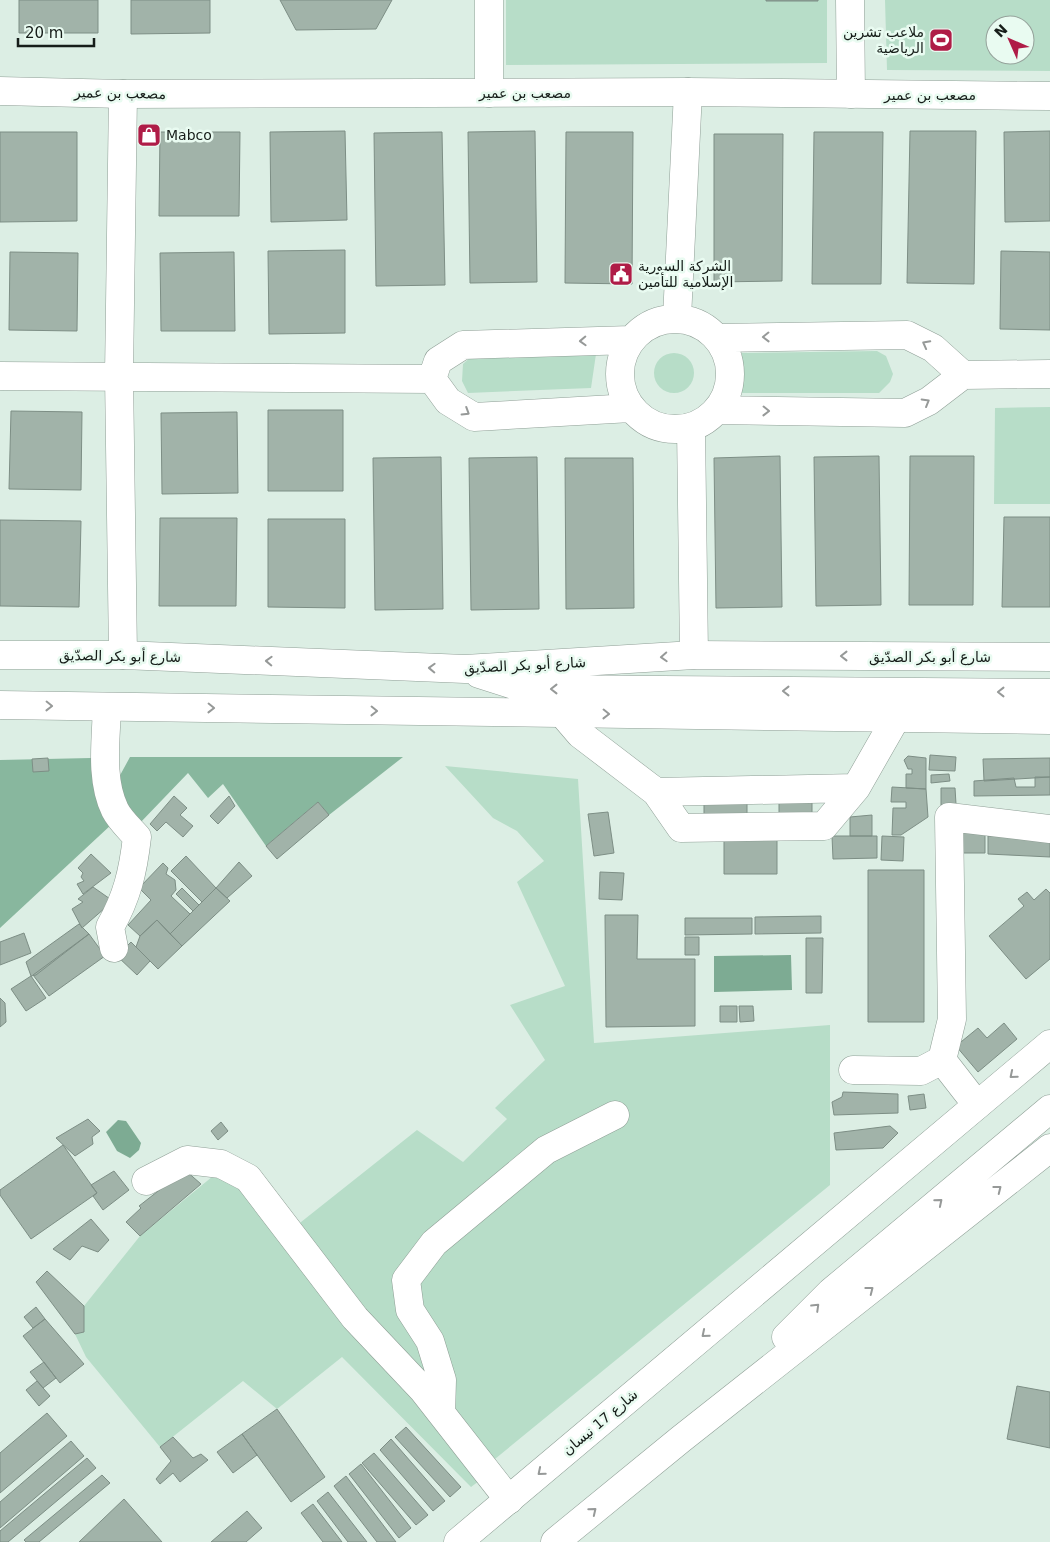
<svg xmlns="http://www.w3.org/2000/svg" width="1050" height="1542" font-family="'DejaVu Sans','Noto Naskh Arabic',sans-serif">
	<rect width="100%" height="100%" fill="#dceee4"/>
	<path fill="#b7ddc8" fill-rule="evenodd" d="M 506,0 L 827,0 L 827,63 L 506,65 Z
		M 885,0 L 1050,0 L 1050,71 L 887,70 ZM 995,25 L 1025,25 L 1025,55 L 995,55 Z
		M 877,351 L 886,356 L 893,374 L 890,382 L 879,393 L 740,393 L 742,353 Z
		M654 373a20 20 0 1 1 40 0a20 20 0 1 1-40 0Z
		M 596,354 L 591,388 L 468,393 L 462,381 L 463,364 L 472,356 Z
		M 1050,407 L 1050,504 L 994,504 L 995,408 Z
		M 445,766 L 578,779 L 594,1043 L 830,1025 L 830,1185 L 490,1463 L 296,1226 L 417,1130 L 463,1162 L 507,1119 L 495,1108 L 545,1060 L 510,1005 L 565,986 L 517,882 L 544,861 L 517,831 L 493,818 Z
		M 218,1172 L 246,1188 L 483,1478 L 471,1487 L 342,1357 L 277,1409 L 243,1381 L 160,1447 L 86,1357 L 75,1334 L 84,1332 L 84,1306 L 140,1236 Z"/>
	<path fill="#88b79e" d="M 130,757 L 403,757 L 329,815 L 318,802 L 266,846 L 223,784 L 208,798 L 188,773 L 139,824 L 129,814 L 118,779 Z
		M 91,758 L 112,824 L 0,928 L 0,760 Z"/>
	<path fill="#7dab93" d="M 791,955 L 792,990 L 714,992 L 714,956 Z
		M 118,1120 L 126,1121 L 141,1143 L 139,1150 L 130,1158 L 117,1151 L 106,1132 Z"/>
	<path fill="#a1b3a9" stroke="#7d8e85" d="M 19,0 L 98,0 L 98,33 L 19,33 Z
		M 131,0 L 210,0 L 210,33 L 131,34 Z
		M 280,0 L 392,0 L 376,29 L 296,30 Z
		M 766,0 L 818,0 L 818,1 L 766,1 Z
		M 345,131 L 347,220 L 271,222 L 270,132 Z
		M 535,131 L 537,282 L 470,283 L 468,132 Z
		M 910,131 L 976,131 L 974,284 L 907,283 Z
		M 1050,131 L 1050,221 L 1005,222 L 1004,132 Z
		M 0,132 L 77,132 L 77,221 L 0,222 Z
		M 160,132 L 240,132 L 239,216 L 159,216 Z
		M 442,132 L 445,285 L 376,286 L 374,133 Z
		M 566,132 L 633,132 L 632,284 L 565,283 Z
		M 814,132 L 883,132 L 881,284 L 812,284 Z
		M 714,134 L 783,134 L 782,281 L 714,282 Z
		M 345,250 L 345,333 L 269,334 L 268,251 Z
		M 1001,251 L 1050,252 L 1050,330 L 1000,329 Z
		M 10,252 L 78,253 L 77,331 L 9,330 Z
		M 234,252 L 235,331 L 161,331 L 160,253 Z
		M 268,410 L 343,410 L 343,491 L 268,491 Z
		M 11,411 L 82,412 L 81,490 L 9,489 Z
		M 237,412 L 238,493 L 162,494 L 161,413 Z
		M 780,456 L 782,607 L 716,608 L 714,458 Z
		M 879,456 L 881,605 L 816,606 L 814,457 Z
		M 910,456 L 974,456 L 973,605 L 909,605 Z
		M 441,457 L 443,609 L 375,610 L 373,458 Z
		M 537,457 L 539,609 L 471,610 L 469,458 Z
		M 565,458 L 633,458 L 634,608 L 566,609 Z
		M 1004,517 L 1050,517 L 1050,607 L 1002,607 Z
		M 160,518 L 237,518 L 236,606 L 159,606 Z
		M 268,519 L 345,519 L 345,608 L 268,607 Z
		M 0,520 L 81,521 L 79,607 L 0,606 Z
		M 930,755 L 956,757 L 955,771 L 929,770 Z
		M 908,756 L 926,758 L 926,789 L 906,788 L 906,774 L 912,774 L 912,769 L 908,769 L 904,760 Z
		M 48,758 L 49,771 L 33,772 L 32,759 Z
		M 1050,758 L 1050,777 L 984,781 L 983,759 Z
		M 949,774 L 950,781 L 931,783 L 931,775 Z
		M 1035,777 L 1050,777 L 1050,795 L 974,796 L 974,781 L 1014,778 L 1016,787 L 1035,787 Z
		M 892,787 L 926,789 L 928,817 L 901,835 L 892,835 L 893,808 L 906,808 L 906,802 L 891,802 Z
		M 941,788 L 955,788 L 956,804 L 941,805 Z
		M 174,796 L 187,808 L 180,815 L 193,826 L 183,837 L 166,822 L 157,831 L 150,824 Z
		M 229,796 L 235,806 L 218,824 L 210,816 Z
		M 704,799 L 747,799 L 747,814 L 704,814 Z
		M 812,799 L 812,813 L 779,814 L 779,800 Z
		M 318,802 L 329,815 L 277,859 L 266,846 Z
		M 608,812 L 614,853 L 594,856 L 588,814 Z
		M 872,815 L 872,836 L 850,836 L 850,817 Z
		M 962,831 L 985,831 L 985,853 L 962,853 Z
		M 832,836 L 877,836 L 877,858 L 833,859 Z
		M 882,836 L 904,837 L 903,861 L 881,860 Z
		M 988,836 L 1050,838 L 1050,857 L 988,854 Z
		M 724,837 L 777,837 L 777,874 L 724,874 Z
		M 91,854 L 111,873 L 83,894 L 77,884 L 84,881 L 81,877 L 83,873 L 78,868 Z
		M 186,856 L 216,888 L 202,902 L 171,871 Z
		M 239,862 L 252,876 L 227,898 L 216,888 Z
		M 163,863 L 168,868 L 166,874 L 175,880 L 176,890 L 171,896 L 190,914 L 170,934 L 157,920 L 140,936 L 128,925 L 151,900 L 139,888 Z
		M 868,870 L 924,870 L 924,1022 L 868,1022 Z
		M 600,872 L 624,873 L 622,900 L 599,899 Z
		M 93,887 L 113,901 L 82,928 L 72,909 L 83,902 L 78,899 Z
		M 182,888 L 199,905 L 193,911 L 176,894 Z
		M 216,888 L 230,901 L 182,946 L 170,934 Z
		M 1046,889 L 1050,893 L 1050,959 L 1026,979 L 989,936 L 1024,906 L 1018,899 L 1027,892 L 1034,900 Z
		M 605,915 L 638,915 L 637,959 L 695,959 L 695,1026 L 606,1027 Z
		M 821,916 L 821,933 L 755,934 L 755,917 Z
		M 685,918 L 752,918 L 752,934 L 685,935 Z
		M 157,920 L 182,946 L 158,969 L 136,947 L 140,936 Z
		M 79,924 L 89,934 L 36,975 L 31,976 L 26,962 Z
		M 24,933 L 31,953 L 0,965 L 0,942 Z
		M 89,934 L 105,956 L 49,996 L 33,975 Z
		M 685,937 L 699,937 L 699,955 L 685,955 Z
		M 806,938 L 823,938 L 822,993 L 806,993 Z
		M 131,942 L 150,961 L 137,975 L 117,956 Z
		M 31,976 L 46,998 L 26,1011 L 11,989 Z
		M 0,998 L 5,1003 L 6,1022 L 0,1027 Z
		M 720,1006 L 737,1006 L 737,1022 L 720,1022 Z
		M 739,1006 L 753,1006 L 754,1021 L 740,1022 Z
		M 1004,1023 L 1017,1039 L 978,1072 L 956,1046 L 978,1028 L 987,1038 Z
		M 843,1092 L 898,1094 L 898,1113 L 834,1115 L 832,1102 L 842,1097 Z
		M 924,1094 L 926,1108 L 910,1110 L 908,1096 Z
		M 88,1119 L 100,1131 L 92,1137 L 93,1144 L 75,1156 L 56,1138 Z
		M 221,1122 L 228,1131 L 218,1140 L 211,1131 Z
		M 890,1126 L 898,1133 L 883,1148 L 836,1150 L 834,1133 Z
		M 63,1145 L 97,1193 L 31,1239 L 0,1195 L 0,1190 Z
		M 185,1170 L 201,1184 L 140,1236 L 126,1222 L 141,1208 L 139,1206 Z
		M 114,1171 L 129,1190 L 103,1210 L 93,1196 L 97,1193 L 91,1185 Z
		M 91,1219 L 109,1240 L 98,1252 L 82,1246 L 70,1260 L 53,1249 Z
		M 47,1271 L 84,1306 L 84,1332 L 75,1334 L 36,1282 Z
		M 36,1307 L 45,1319 L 33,1328 L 24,1317 Z
		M 45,1319 L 84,1364 L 60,1383 L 23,1336 Z
		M 44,1362 L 56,1378 L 43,1388 L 30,1372 Z
		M 37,1381 L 50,1396 L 39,1406 L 26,1390 Z
		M 1017,1386 L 1050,1392 L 1050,1448 L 1007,1439 Z
		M 277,1409 L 325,1477 L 291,1502 L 242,1434 Z
		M 47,1413 L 67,1436 L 0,1493 L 0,1453 Z
		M 406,1427 L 461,1487 L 450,1497 L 395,1437 Z
		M 242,1434 L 257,1455 L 233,1473 L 217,1452 Z
		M 173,1437 L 193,1458 L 201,1454 L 208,1460 L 180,1482 L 173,1473 L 160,1484 L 156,1479 L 171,1461 L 160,1447 Z
		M 391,1439 L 445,1501 L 433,1511 L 380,1450 Z
		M 71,1441 L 84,1456 L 0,1528 L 0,1502 Z
		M 374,1453 L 428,1515 L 416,1525 L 362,1463 Z
		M 87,1458 L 96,1468 L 8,1542 L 0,1542 L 0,1531 Z
		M 361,1464 L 411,1528 L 399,1538 L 349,1474 Z
		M 102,1475 L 110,1483 L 39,1542 L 26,1542 L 24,1540 Z
		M 346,1476 L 396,1542 L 377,1542 L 334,1486 Z
		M 328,1492 L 367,1542 L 348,1542 L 317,1501 Z
		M 124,1499 L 162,1542 L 79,1542 Z
		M 313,1504 L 342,1542 L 323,1542 L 301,1513 Z
		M 247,1511 L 262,1528 L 246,1542 L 211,1542 Z"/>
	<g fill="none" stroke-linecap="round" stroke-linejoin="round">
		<g stroke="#8f9f96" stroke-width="29">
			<path id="minor" d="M 489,0 L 489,93
				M 850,0 L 851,94
				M 677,318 L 688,92
				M620 374a55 55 0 1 1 110 0a55 55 0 1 1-110 0Z
				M 718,338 L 907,335 L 933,348 L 963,375
				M 0,376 L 432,379
				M 432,379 L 438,361 L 463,345 L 631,340
				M 432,379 L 448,401 L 474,417 L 631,408
				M 717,410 L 905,413 L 929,401 L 963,375 L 1050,374
				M 691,427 L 694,655
				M 123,655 L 119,375 L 123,94
				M 107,707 C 106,740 100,779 115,810 C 120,820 130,829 137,837 C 133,872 127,897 110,927 L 114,948
				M 562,713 L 580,734 L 656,792 L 856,788 L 896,718
				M 656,792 L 681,828 L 824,826 L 856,788
				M 942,1060 L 977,1105
				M 853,1070 L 921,1071 L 942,1060 L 952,1019 L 949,817 L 1050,829
				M 146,1181 L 187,1160 L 221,1164 L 248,1178 L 355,1318 L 423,1390 L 509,1500
				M 441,1413 L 442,1380 L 430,1341 L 410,1310 L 406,1280 L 434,1243 L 546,1150 L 615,1115"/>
		</g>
		<g stroke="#8f9f96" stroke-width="29">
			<path id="major" d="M 0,91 L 123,94 L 688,92 L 1050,96
				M 0,655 L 123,655 L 465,669 L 694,655 L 1050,657
				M 479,674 L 526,689 L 1050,693
				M 0,705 L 1050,720
				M 786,1337 L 831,1292 L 1050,1109
				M 458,1542 L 1050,1044
				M 555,1542 L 681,1439 L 1050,1148"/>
		</g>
		<use href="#minor" stroke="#fff" stroke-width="28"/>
		<use href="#major" stroke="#fff" stroke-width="28"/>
	</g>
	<defs><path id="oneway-chevron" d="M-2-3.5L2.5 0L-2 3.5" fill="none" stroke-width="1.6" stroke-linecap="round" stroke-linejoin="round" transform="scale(1.25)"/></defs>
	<g stroke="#969998">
		<use href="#oneway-chevron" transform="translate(766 337) rotate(179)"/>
		<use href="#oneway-chevron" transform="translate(583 341) rotate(178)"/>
		<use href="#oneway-chevron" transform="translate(926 344) rotate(-152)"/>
		<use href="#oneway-chevron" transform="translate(926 402) rotate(-30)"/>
		<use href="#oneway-chevron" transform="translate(766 411) rotate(1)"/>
		<use href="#oneway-chevron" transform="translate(466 412) rotate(32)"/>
		<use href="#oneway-chevron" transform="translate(844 656) rotate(-180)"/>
		<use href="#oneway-chevron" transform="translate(664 657) rotate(177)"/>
		<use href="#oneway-chevron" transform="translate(269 661) rotate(-178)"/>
		<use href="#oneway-chevron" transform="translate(432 668) rotate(-178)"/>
		<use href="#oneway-chevron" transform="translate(554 689) rotate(-180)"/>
		<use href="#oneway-chevron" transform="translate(786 691) rotate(-180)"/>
		<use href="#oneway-chevron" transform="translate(1001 692) rotate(-180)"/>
		<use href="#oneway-chevron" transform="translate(49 706) rotate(1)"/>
		<use href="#oneway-chevron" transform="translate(211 708) rotate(1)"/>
		<use href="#oneway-chevron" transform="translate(374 711) rotate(1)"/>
		<use href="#oneway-chevron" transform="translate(606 714) rotate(1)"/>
		<use href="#oneway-chevron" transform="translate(1013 1075) rotate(140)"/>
		<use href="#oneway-chevron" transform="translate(998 1189) rotate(-38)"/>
		<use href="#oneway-chevron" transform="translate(939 1202) rotate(-40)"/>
		<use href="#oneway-chevron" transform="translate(870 1290) rotate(-38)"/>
		<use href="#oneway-chevron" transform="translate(816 1307) rotate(-44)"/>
		<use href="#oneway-chevron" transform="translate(705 1334) rotate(140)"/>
		<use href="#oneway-chevron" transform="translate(541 1472) rotate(140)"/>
		<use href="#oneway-chevron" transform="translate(593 1511) rotate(-39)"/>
	</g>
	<defs>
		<g id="stadium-square" transform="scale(1.25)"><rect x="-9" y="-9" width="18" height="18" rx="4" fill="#af1c47" stroke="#e9fbf1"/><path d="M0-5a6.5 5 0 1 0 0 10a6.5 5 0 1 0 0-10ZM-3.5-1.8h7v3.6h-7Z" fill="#fff"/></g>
		<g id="shop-square" transform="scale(1.25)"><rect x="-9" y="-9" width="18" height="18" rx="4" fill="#af1c47" stroke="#e9fbf1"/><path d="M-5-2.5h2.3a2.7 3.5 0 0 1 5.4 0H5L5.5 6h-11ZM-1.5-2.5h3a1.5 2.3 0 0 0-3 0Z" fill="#fff"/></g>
		<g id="civic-square" transform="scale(1.25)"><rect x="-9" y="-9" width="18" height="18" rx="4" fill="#af1c47" stroke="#e9fbf1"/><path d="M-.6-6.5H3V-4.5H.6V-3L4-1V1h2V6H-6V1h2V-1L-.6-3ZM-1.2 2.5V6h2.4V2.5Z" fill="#fff"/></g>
	</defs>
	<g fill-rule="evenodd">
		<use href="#stadium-square" x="941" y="40"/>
		<use href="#shop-square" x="149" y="135"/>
		<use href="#civic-square" x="621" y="274"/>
	</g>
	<g text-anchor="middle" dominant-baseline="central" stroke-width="5" stroke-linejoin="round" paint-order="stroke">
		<g font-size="14" fill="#161d19" stroke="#e9fbf1" text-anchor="start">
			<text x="924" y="32" text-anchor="end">ملاعب تشرين<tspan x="924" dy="16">الرياضية</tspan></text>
			<text x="166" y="135">Mabco</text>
			<text x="638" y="266">الشركة السورية<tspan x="638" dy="16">الإسلامية للتأمين</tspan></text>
		</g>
		<g font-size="14" fill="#161d19" stroke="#e9fbf1">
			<text transform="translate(120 93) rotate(1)">مصعب بن عمير</text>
			<text x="525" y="93">مصعب بن عمير</text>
			<text x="930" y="95">مصعب بن عمير</text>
			<text transform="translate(120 656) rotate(1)">شارع أبو بكر الصدّيق</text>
			<text x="930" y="657">شارع أبو بكر الصدّيق</text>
			<text transform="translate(525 665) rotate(-3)">شارع أبو بكر الصدّيق</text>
			<text transform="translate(600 1422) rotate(-40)">شارع 17 نيسان</text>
		</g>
	</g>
	<g transform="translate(1010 40) rotate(315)"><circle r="24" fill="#e9fbf1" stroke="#95a29b"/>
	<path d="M0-4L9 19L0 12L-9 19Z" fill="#af1c47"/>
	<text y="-8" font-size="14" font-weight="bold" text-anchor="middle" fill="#161d19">N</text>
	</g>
	<path d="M18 38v8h76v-8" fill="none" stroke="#161d19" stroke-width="2.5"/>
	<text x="25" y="38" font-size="15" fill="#161d19" stroke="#e9fbf1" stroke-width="4" paint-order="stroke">20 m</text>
</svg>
